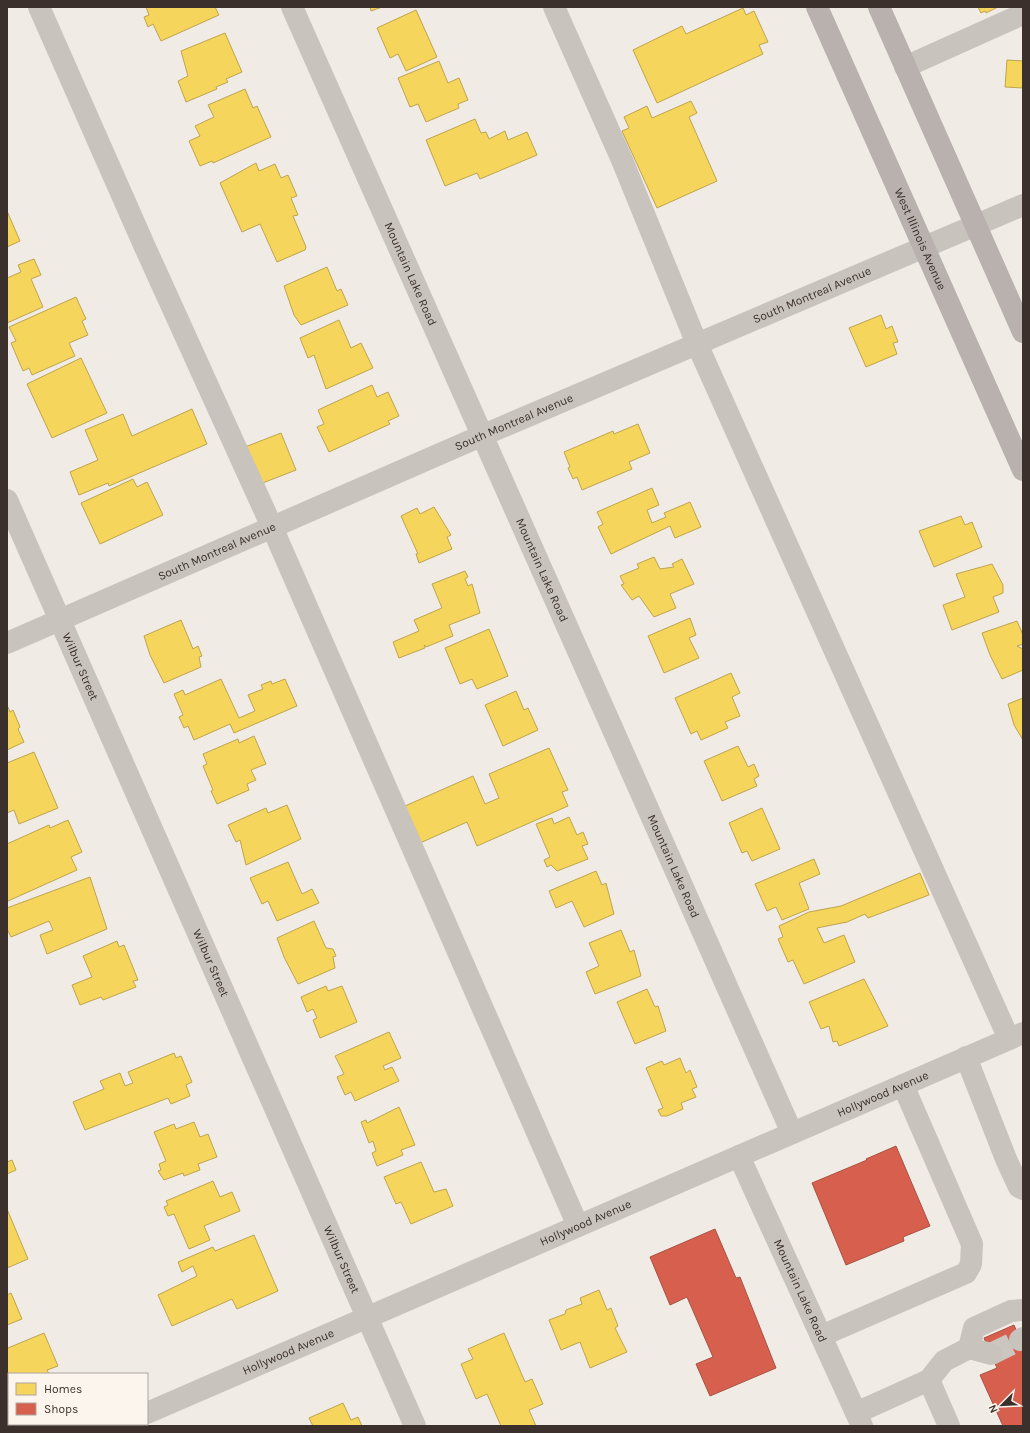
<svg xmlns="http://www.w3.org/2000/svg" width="1030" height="1433" font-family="Karla,sans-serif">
	<rect width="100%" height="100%" fill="#f0ebe5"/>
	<path fill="#f6d55c" stroke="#bea44d" d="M 146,7 L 215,7 L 219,15 L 161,41 L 153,24 L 148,27 L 144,17 L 149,15 Z
		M 370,7 L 382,7 L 371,11 Z
		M 978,7 L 998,7 L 986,13 L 985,11 L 981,13 Z
		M 743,8 L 746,15 L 754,11 L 768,42 L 759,45 L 763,54 L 657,103 L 633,50 L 682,26 L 686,34 Z
		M 416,10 L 437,57 L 406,71 L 398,54 L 390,58 L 377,28 Z
		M 225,33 L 242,72 L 226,79 L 228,82 L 216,87 L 217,89 L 186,102 L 178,81 L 188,76 L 181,51 Z
		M 1007,60 L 1023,61 L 1023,88 L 1005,87 Z
		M 439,61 L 448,83 L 459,78 L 468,100 L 458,104 L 459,108 L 426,122 L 418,104 L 410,107 L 398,78 Z
		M 245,89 L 253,108 L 257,106 L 271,137 L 213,163 L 212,161 L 200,166 L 189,141 L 200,136 L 195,126 L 214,117 L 208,105 Z
		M 691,101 L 697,113 L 689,117 L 717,181 L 657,208 L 622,131 L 629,128 L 624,117 L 647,106 L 652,118 Z
		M 475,119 L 481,133 L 486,132 L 489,139 L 505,131 L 508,140 L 527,132 L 537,155 L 480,179 L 477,173 L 445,186 L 426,140 Z
		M 256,163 L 259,171 L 275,164 L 281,178 L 288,175 L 297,196 L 291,198 L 298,215 L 293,216 L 306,247 L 305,250 L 277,262 L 260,224 L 242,232 L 220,183 Z
		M 7,211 L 20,241 L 7,247 Z
		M 34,259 L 41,275 L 31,279 L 43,307 L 7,323 L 7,278 L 21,272 L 18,265 Z
		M 327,267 L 337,291 L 341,289 L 348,305 L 301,325 L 294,315 L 284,286 Z
		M 76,297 L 86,319 L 82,321 L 88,335 L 69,343 L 75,356 L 32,375 L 29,368 L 23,371 L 11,343 L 16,341 L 9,327 Z
		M 881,315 L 886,329 L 892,326 L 898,342 L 893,343 L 897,354 L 866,367 L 849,328 Z
		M 339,320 L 351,348 L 361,343 L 373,368 L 326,389 L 314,355 L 308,358 L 300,338 Z
		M 81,358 L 107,413 L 52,438 L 27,384 Z
		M 372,385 L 377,397 L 388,392 L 399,416 L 388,421 L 390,424 L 329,452 L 317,427 L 324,424 L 318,410 Z
		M 192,409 L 207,444 L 109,486 L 108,483 L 79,495 L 70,472 L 98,460 L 85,430 L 123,414 L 132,436 Z
		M 638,424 L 650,453 L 629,462 L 632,469 L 582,490 L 577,477 L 573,479 L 568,468 L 570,467 L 564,452 L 613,431 L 614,434 Z
		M 281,433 L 296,470 L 260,484 L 245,447 Z
		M 133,479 L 137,487 L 147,482 L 163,515 L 100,544 L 81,503 Z
		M 652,488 L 659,505 L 647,510 L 652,523 L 666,517 L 664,513 L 690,502 L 701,527 L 675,538 L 670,526 L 611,554 L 598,527 L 603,524 L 597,512 Z
		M 434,507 L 451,535 L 447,537 L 452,549 L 419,563 L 416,554 L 418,554 L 401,516 L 417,508 L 420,514 Z
		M 961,516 L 965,525 L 972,522 L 982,547 L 934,567 L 919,531 Z
		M 654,557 L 660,569 L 674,567 L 672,564 L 682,559 L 694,584 L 670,594 L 676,608 L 654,617 L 639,596 L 632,600 L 621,585 L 624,584 L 620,576 L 639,568 L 637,564 Z
		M 992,564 L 1003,585 L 1003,593 L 993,597 L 999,612 L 952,630 L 943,605 L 965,597 L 956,574 Z
		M 465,571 L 468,577 L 465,579 L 468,586 L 472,584 L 480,613 L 449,625 L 453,636 L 426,647 L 425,645 L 424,646 L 425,648 L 399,658 L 393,642 L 419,631 L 414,620 L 442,608 L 432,584 Z
		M 690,618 L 696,635 L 689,638 L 699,658 L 664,673 L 648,636 Z
		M 181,620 L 193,649 L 198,646 L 202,656 L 199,657 L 201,667 L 164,683 L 150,655 L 144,636 Z
		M 1017,621 L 1023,635 L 1023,644 L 1017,646 L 1023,649 L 1023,670 L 1002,679 L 990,655 L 982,633 Z
		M 489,629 L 508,676 L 477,689 L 472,679 L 460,684 L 445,648 Z
		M 731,673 L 740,693 L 732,697 L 740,716 L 725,722 L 728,728 L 701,740 L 697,731 L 691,734 L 675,698 Z
		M 221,679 L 239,718 L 255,711 L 248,695 L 263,689 L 261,685 L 271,681 L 272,684 L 285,679 L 297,706 L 234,733 L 230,724 L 194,740 L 188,726 L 184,728 L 179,717 L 183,715 L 174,694 L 183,690 L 185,695 Z
		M 516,691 L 524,710 L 528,708 L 538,730 L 503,746 L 485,705 Z
		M 1023,698 L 1023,740 L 1014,725 L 1008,704 Z
		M 7,705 L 10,712 L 13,710 L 20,727 L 18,729 L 24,742 L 7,750 Z
		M 254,736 L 266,764 L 251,770 L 256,780 L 247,784 L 249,790 L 217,804 L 211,791 L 213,790 L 203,766 L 207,764 L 203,754 L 238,739 L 239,743 Z
		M 738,746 L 748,767 L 754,764 L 759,776 L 754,779 L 757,786 L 722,801 L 704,761 Z
		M 549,748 L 568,790 L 562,792 L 568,806 L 477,846 L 467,822 L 420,843 L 405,806 L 473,776 L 485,804 L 499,798 L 489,774 Z
		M 34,752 L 58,808 L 19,824 L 14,810 L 7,813 L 7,763 Z
		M 287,805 L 301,839 L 246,865 L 240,840 L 236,842 L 228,825 L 266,808 L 268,813 Z
		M 762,808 L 780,849 L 752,861 L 747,851 L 742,853 L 729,823 Z
		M 569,817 L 577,835 L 583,832 L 588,844 L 582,846 L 588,859 L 557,871 L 551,865 L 547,867 L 544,860 L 550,857 L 536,824 L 552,818 L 554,824 Z
		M 68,820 L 82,852 L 71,857 L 77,870 L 8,901 L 7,898 L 7,844 L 49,825 L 50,828 Z
		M 814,859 L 820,874 L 799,883 L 809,909 L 782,920 L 776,907 L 767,911 L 755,884 Z
		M 288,862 L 302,894 L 312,889 L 319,903 L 277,921 L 268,901 L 262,904 L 250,878 Z
		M 596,871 L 602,885 L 606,883 L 614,914 L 584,927 L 572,901 L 556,908 L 549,891 Z
		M 920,873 L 929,895 L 868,918 L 865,914 L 847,922 L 817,928 L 824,943 L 844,935 L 855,962 L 804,984 L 793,960 L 788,962 L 778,939 L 783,937 L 779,926 L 809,912 L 841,906 Z
		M 90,877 L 107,929 L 47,954 L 40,935 L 53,930 L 49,921 L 11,937 L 7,929 L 7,908 Z
		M 314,921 L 326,948 L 333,949 L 336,956 L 333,957 L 335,968 L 298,984 L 284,957 L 277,938 Z
		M 621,930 L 630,952 L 634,950 L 641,976 L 595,994 L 586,972 L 599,966 L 589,943 Z
		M 117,941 L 119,947 L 124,945 L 138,980 L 133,981 L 136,987 L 103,1000 L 101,997 L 80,1005 L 72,985 L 92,977 L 83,956 Z
		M 864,979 L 888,1026 L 839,1046 L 837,1041 L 833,1042 L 829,1026 L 821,1029 L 809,1002 Z
		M 326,986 L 328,991 L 342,986 L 357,1022 L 320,1038 L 313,1020 L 317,1018 L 313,1009 L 307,1012 L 301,997 Z
		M 647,989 L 655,1007 L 658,1006 L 666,1031 L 635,1044 L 617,1002 Z
		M 389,1032 L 401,1058 L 383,1066 L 385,1070 L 392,1067 L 399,1081 L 355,1101 L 351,1092 L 345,1095 L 337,1077 L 344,1074 L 335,1056 Z
		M 174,1053 L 176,1058 L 181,1056 L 192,1082 L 186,1085 L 190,1096 L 171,1104 L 168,1098 L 85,1130 L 73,1102 L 104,1089 L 100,1081 L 120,1073 L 125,1086 L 133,1083 L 128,1072 Z
		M 680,1058 L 686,1073 L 690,1070 L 697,1087 L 692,1089 L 696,1097 L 681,1103 L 683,1109 L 667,1116 L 661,1116 L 658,1110 L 663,1108 L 646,1068 L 662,1061 L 664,1065 Z
		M 399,1107 L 415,1145 L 401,1150 L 403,1155 L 377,1166 L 372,1153 L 376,1151 L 373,1141 L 369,1143 L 361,1122 L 366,1120 L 367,1123 Z
		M 194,1122 L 200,1137 L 208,1134 L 217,1157 L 198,1164 L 200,1170 L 184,1176 L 183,1173 L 164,1180 L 158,1171 L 161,1170 L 159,1164 L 166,1161 L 154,1132 L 174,1124 L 176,1129 Z
		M 12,1160 L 16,1170 L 7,1174 L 7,1162 Z
		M 421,1162 L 434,1192 L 446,1189 L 453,1206 L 411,1224 L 401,1202 L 396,1204 L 384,1177 Z
		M 213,1181 L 220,1197 L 232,1192 L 240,1211 L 204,1226 L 210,1240 L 189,1249 L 174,1214 L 168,1216 L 164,1207 L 168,1205 L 166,1201 Z
		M 7,1209 L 28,1259 L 7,1268 Z
		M 254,1235 L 278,1291 L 237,1309 L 232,1299 L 172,1326 L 158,1295 L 197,1276 L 193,1266 L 182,1272 L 178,1262 L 213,1247 L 215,1251 Z
		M 599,1290 L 607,1310 L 611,1308 L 618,1326 L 615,1328 L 627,1352 L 590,1368 L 580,1342 L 561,1350 L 549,1320 L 565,1314 L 566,1310 L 582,1304 L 580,1298 Z
		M 11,1293 L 22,1319 L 7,1325 L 7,1295 Z
		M 44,1333 L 58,1366 L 47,1370 L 49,1374 L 9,1374 L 9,1402 L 7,1403 L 7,1345 L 8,1348 Z
		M 504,1333 L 525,1382 L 532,1379 L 543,1404 L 529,1410 L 536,1426 L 501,1426 L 487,1394 L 476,1399 L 461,1364 L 473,1359 L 468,1349 Z
		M 343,1403 L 351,1420 L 358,1417 L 362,1426 L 313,1426 L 309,1418 Z"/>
	<path fill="#d6604d" stroke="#a85243" d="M 896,1146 L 930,1226 L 903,1237 L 904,1241 L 846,1265 L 812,1183 L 867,1160 L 866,1159 Z
		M 715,1229 L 736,1278 L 740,1277 L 776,1368 L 710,1396 L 696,1364 L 713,1357 L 687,1297 L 670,1305 L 650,1257 Z
		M 1014,1325 L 1023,1346 L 1023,1426 L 1003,1426 L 980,1375 L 997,1368 L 984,1338 Z"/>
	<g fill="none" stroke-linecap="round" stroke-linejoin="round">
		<path stroke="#ccc6c0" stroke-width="22" stroke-dasharray="22 11" stroke-linecap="butt" d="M 991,1354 L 1020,1340"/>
		<g stroke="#c9c3be" stroke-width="22">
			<path d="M 39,7 L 144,245 L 272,527 L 578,1226"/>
			<path id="s1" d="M 292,7 L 792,1133"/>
			<path d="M 554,7 L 622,160 L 697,344 L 1009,1039"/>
			<path d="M 905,67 L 1023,14"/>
			<path id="s2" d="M 7,500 L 415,1426"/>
			<path id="s3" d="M 7,643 L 481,436 L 1023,205"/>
			<path d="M 966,1057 L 1006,1159 L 1019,1187 L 1023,1189"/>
			<path id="s4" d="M 739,1156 L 862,1426"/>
			<path d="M 821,1336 L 966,1273 L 971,1264 L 972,1244 L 903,1085"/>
			<path d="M 1020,1340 L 1023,1338"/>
			<path d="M 969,1348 L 991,1354"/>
			<path d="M 929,1380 L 944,1361 L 969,1348 L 974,1328 L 1011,1311 L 1023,1310"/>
			<path id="s5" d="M 147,1413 L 1023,1033"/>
			<path d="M 856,1413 L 929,1380 L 949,1426"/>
			<path d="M 116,1426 L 120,1424"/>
		</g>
		<g stroke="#b8b1ad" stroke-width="22">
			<path id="s6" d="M 817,7 L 1023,470"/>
			<path d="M 879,7 L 1023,332"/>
		</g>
	</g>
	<g text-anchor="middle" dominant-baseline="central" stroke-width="4" stroke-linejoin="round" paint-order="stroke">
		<g font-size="12" fill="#3b302b" stroke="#fbf5ee">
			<text stroke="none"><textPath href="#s6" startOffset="254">West Illinois Avenue</textPath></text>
			<text stroke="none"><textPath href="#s1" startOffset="292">Mountain Lake Road</textPath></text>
			<text stroke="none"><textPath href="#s3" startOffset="877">South Montreal Avenue</textPath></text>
			<text stroke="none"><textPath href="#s3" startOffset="553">South Montreal Avenue</textPath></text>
			<text stroke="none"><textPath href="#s3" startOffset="229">South Montreal Avenue</textPath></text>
			<text stroke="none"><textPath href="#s1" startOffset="616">Mountain Lake Road</textPath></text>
			<text stroke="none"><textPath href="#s2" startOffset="182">Wilbur Street</textPath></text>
			<text stroke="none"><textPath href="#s1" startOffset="940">Mountain Lake Road</textPath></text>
			<text stroke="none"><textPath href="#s2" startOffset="506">Wilbur Street</textPath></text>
			<text stroke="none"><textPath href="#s5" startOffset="802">Hollywood Avenue</textPath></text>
			<text stroke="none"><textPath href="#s5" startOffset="478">Hollywood Avenue</textPath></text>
			<text stroke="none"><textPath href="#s2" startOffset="830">Wilbur Street</textPath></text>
			<text stroke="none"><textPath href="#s4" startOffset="148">Mountain Lake Road</textPath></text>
			<text stroke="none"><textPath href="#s5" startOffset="154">Hollywood Avenue</textPath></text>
		</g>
	</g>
	<rect width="1030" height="1433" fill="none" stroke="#3b302b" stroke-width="16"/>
	<rect x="8" y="1373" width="140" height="52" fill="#fbf5ee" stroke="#aea6a0"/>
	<rect x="16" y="1383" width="20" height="12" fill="#f6d55c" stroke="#aea6a0"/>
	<text x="44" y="1393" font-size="12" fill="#3b302b">Homes</text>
	<rect x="16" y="1403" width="20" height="12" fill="#d6604d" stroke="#aea6a0"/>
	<text x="44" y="1413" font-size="12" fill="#3b302b">Shops</text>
	<g transform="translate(1002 1405) rotate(246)" stroke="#fbf5ee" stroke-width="3" paint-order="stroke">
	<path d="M0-3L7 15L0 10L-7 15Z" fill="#3b302b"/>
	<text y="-6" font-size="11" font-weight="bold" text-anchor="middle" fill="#3b302b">N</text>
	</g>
</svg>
